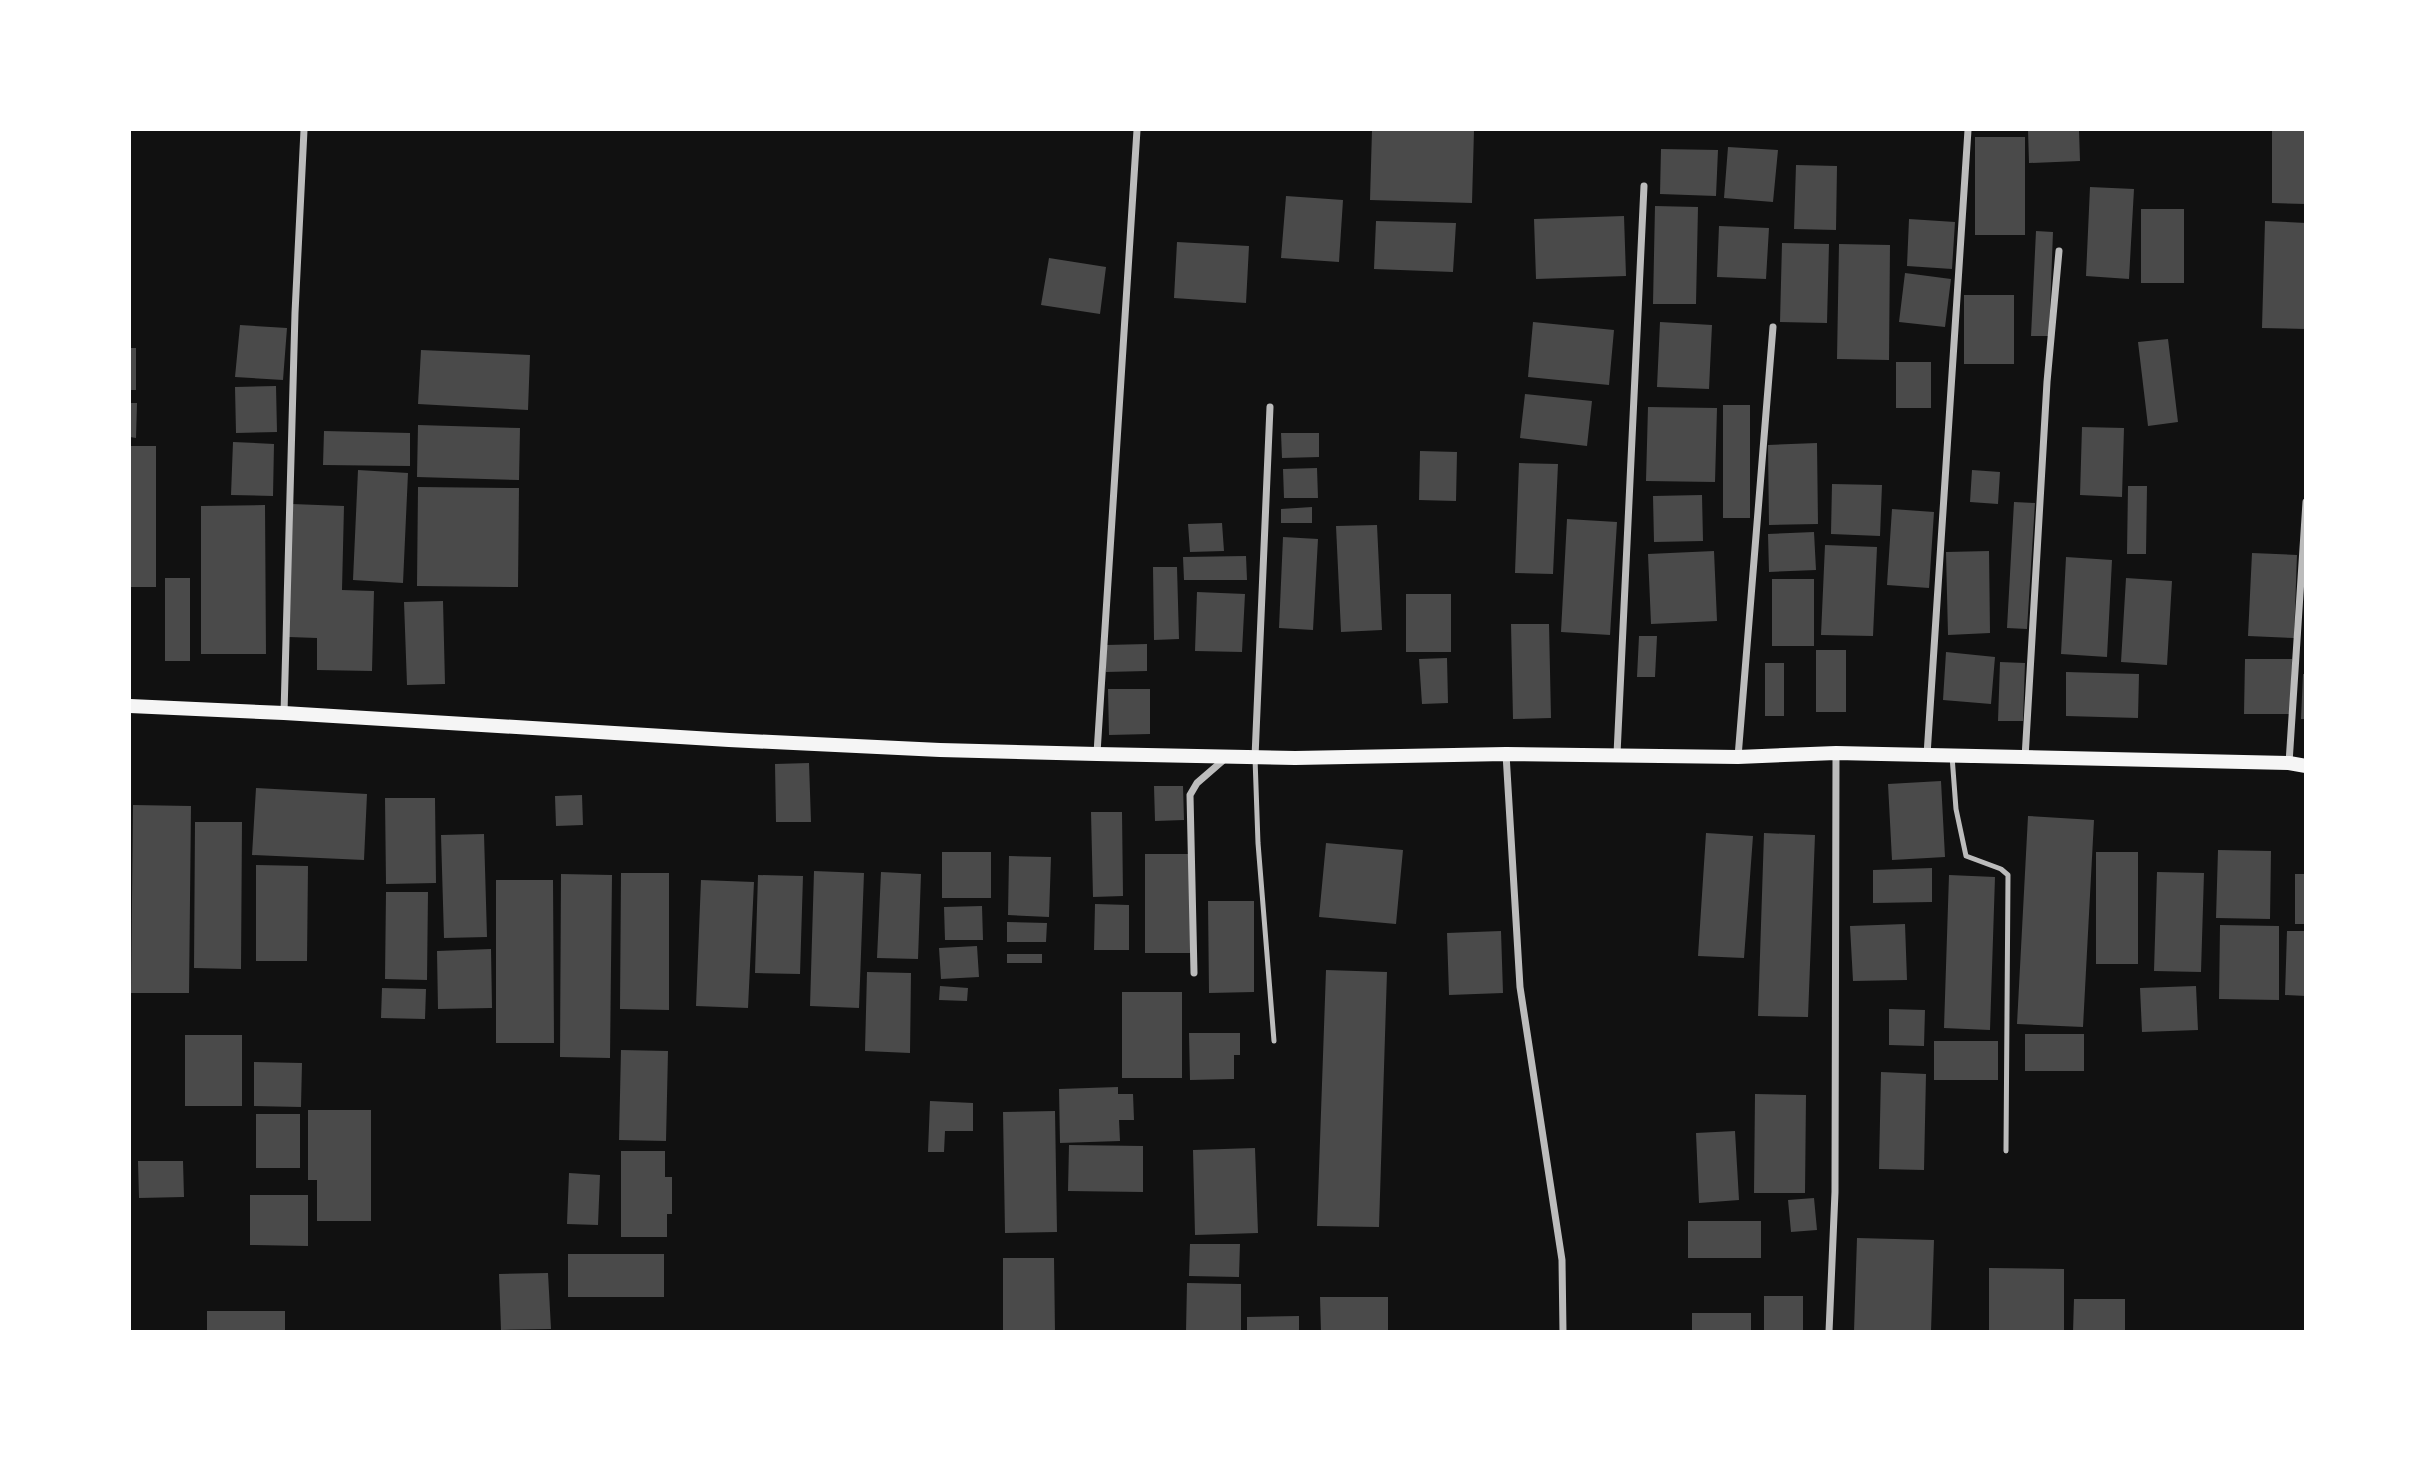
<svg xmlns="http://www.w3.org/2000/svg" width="2435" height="1461" font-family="Raleway,sans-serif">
	<rect width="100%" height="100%" fill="#111"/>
	<path fill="#4a4a4a" d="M 1372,130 L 1474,130 L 1472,203 L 1370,200 Z
		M 2028,130 L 2079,130 L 2080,161 L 2029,163 Z
		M 2272,130 L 2306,130 L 2306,204 L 2272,203 Z
		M 1975,137 L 2025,137 L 2025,235 L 1975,235 Z
		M 1728,147 L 1778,150 L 1773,202 L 1724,198 Z
		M 1661,149 L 1718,150 L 1716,196 L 1660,194 Z
		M 1796,165 L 1837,166 L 1836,230 L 1794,229 Z
		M 2090,187 L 2134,189 L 2129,279 L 2086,276 Z
		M 1286,196 L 1343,200 L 1339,262 L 1281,258 Z
		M 1655,206 L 1698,207 L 1696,304 L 1653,304 Z
		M 2141,209 L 2184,209 L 2184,283 L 2141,283 Z
		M 1624,216 L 1626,276 L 1536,279 L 1534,219 Z
		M 1909,219 L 1955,222 L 1952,269 L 1907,266 Z
		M 1376,221 L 1456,223 L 1453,272 L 1374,269 Z
		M 2265,221 L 2306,223 L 2306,329 L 2262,328 Z
		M 1719,226 L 1769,228 L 1766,279 L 1717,277 Z
		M 2036,231 L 2053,232 L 2049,336 L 2031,336 Z
		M 1177,242 L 1249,246 L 1246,303 L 1174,298 Z
		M 1782,243 L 1829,244 L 1827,323 L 1780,322 Z
		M 1839,244 L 1890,245 L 1889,360 L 1837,359 Z
		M 1049,258 L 1106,267 L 1100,314 L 1041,305 Z
		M 1905,273 L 1951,279 L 1945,327 L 1899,322 Z
		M 1964,295 L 2014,295 L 2014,364 L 1964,364 Z
		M 1533,322 L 1614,330 L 1609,385 L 1528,377 Z
		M 1660,322 L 1712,325 L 1709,389 L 1657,387 Z
		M 240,325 L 287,328 L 283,380 L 235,377 Z
		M 2168,339 L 2178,422 L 2148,426 L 2138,342 Z
		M 130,348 L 136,348 L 136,390 L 130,390 Z
		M 421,350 L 530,355 L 528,410 L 418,404 Z
		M 1896,362 L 1931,362 L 1931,408 L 1896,408 Z
		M 276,386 L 277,432 L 236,433 L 235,387 Z
		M 1525,394 L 1592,401 L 1587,446 L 1520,438 Z
		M 130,403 L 137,403 L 136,438 L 130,437 Z
		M 1723,405 L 1750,405 L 1750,518 L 1723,518 Z
		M 1648,407 L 1717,408 L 1715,482 L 1646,481 Z
		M 418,425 L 520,428 L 519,480 L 417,477 Z
		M 2082,427 L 2124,428 L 2122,497 L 2080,495 Z
		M 324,431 L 410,433 L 410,466 L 323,465 Z
		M 1281,433 L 1319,433 L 1319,457 L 1282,458 Z
		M 233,442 L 274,444 L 273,496 L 231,495 Z
		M 1817,443 L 1818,524 L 1769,525 L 1768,445 Z
		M 130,446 L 156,446 L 156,587 L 130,587 Z
		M 1420,451 L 1457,452 L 1456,501 L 1419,500 Z
		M 1519,463 L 1558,464 L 1553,574 L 1515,573 Z
		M 1317,468 L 1318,498 L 1284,498 L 1283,469 Z
		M 358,470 L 408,473 L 403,583 L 353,580 Z
		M 1972,470 L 2000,472 L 1998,504 L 1970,502 Z
		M 1832,484 L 1882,485 L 1880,536 L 1831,534 Z
		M 2128,486 L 2147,486 L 2146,554 L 2127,554 Z
		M 418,487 L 519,488 L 518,587 L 417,586 Z
		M 1702,495 L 1703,541 L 1654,542 L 1653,496 Z
		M 2014,502 L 2035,503 L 2027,629 L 2007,628 Z
		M 292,504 L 344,506 L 342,590 L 374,591 L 372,671 L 317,670 L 317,638 L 289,637 Z
		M 265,505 L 266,654 L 201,654 L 201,506 Z
		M 1312,507 L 1312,523 L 1281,523 L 1281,509 Z
		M 1892,509 L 1934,512 L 1929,588 L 1887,585 Z
		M 1567,519 L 1617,522 L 1610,635 L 1561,632 Z
		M 1222,523 L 1224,551 L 1190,552 L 1188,524 Z
		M 1377,525 L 1382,630 L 1341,632 L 1336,526 Z
		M 1814,532 L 1816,570 L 1769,572 L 1768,534 Z
		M 1283,537 L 1318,539 L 1313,630 L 1279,628 Z
		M 1825,545 L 1877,547 L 1873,636 L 1821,635 Z
		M 1714,551 L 1717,621 L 1651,624 L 1648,554 Z
		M 1989,551 L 1990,633 L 1948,635 L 1946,552 Z
		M 2252,553 L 2297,555 L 2294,638 L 2248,636 Z
		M 1246,556 L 1247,580 L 1184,580 L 1183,557 Z
		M 2066,557 L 2112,560 L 2107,657 L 2061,654 Z
		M 1153,567 L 1177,567 L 1179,639 L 1154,640 Z
		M 165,578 L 190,578 L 190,661 L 165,661 Z
		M 2126,578 L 2172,581 L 2167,665 L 2121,662 Z
		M 1772,579 L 1814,579 L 1814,646 L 1772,646 Z
		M 1197,592 L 1245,594 L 1242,652 L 1195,651 Z
		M 1406,594 L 1451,594 L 1451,652 L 1406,652 Z
		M 443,601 L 445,684 L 407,685 L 404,602 Z
		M 1511,624 L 1549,624 L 1551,718 L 1513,719 Z
		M 1639,636 L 1657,636 L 1655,677 L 1637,677 Z
		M 1147,644 L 1147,671 L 1106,672 L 1106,645 Z
		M 1816,650 L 1846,650 L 1846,712 L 1816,712 Z
		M 1946,652 L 1995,657 L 1991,704 L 1943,700 Z
		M 1447,658 L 1448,703 L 1422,704 L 1419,659 Z
		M 2245,659 L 2292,659 L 2291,714 L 2244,714 Z
		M 2000,662 L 2025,663 L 2023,721 L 1998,721 Z
		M 1765,663 L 1784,663 L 1784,716 L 1765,716 Z
		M 2066,672 L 2139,674 L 2138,718 L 2066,716 Z
		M 2303,674 L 2306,674 L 2306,719 L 2301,719 Z
		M 1108,689 L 1150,689 L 1150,734 L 1109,735 Z
		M 809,763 L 811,822 L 776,822 L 775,764 Z
		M 1941,781 L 1945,857 L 1892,860 L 1888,784 Z
		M 1154,786 L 1183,786 L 1184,820 L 1155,821 Z
		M 256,788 L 367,794 L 364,860 L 252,855 Z
		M 582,795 L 583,825 L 556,826 L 555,796 Z
		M 385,798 L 435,798 L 436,883 L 386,884 Z
		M 133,805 L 191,806 L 189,993 L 131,993 Z
		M 1091,812 L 1122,812 L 1123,896 L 1093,897 Z
		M 2028,816 L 2094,820 L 2083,1027 L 2017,1024 Z
		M 195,822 L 242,822 L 241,969 L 194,968 Z
		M 1706,833 L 1753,836 L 1744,958 L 1698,956 Z
		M 1764,833 L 1815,835 L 1808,1017 L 1758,1016 Z
		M 484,834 L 487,937 L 444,938 L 441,835 Z
		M 1326,843 L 1403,850 L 1396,924 L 1319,917 Z
		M 2218,850 L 2271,851 L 2270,919 L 2216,918 Z
		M 942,852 L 991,852 L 991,898 L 942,898 Z
		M 2096,852 L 2138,852 L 2138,964 L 2096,964 Z
		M 1145,854 L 1190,854 L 1190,953 L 1145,953 Z
		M 1009,856 L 1051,857 L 1049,917 L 1008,915 Z
		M 256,865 L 308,866 L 307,961 L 256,961 Z
		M 1932,868 L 1932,902 L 1873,903 L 1873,870 Z
		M 814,871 L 864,873 L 859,1008 L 810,1006 Z
		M 881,872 L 921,874 L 918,959 L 877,958 Z
		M 2157,872 L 2204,873 L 2201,972 L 2154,971 Z
		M 621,873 L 669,873 L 669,1010 L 620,1009 Z
		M 561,874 L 612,875 L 610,1058 L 560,1057 Z
		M 2295,874 L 2306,874 L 2306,924 L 2295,924 Z
		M 758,875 L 803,876 L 800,974 L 755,973 Z
		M 1949,875 L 1995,877 L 1990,1030 L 1944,1028 Z
		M 496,880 L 553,880 L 554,1043 L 496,1043 Z
		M 701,880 L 754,882 L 748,1008 L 696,1006 Z
		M 386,892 L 428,892 L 427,980 L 385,979 Z
		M 1208,901 L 1254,901 L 1254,992 L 1209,993 Z
		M 1095,904 L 1129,905 L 1129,950 L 1094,950 Z
		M 982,906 L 983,940 L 945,940 L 944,907 Z
		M 1007,922 L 1047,923 L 1046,942 L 1007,942 Z
		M 1905,924 L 1907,980 L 1853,981 L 1850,926 Z
		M 2220,925 L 2279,926 L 2279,1000 L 2219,999 Z
		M 1501,931 L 1503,993 L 1449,995 L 1447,933 Z
		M 2287,931 L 2306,931 L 2306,996 L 2285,995 Z
		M 977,946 L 979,977 L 941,979 L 939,948 Z
		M 491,949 L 492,1008 L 438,1009 L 437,951 Z
		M 1007,954 L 1042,954 L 1042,963 L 1007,963 Z
		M 1326,970 L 1387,972 L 1379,1227 L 1317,1226 Z
		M 867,972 L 911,973 L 910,1053 L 865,1051 Z
		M 940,986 L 968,988 L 967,1001 L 939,1000 Z
		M 2196,986 L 2198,1030 L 2142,1032 L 2140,988 Z
		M 382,988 L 426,989 L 425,1019 L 381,1018 Z
		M 1122,992 L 1182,992 L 1182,1078 L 1122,1078 Z
		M 1889,1009 L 1925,1010 L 1924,1046 L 1889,1045 Z
		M 1189,1033 L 1240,1033 L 1240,1055 L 1234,1055 L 1234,1079 L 1190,1080 Z
		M 2025,1034 L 2084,1034 L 2084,1071 L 2025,1071 Z
		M 185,1035 L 242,1035 L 242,1106 L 185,1106 Z
		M 1934,1041 L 1998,1041 L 1998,1080 L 1934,1080 Z
		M 621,1050 L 668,1051 L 666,1141 L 619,1140 Z
		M 254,1062 L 302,1063 L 301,1107 L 254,1106 Z
		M 1881,1072 L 1926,1074 L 1924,1170 L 1879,1169 Z
		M 1118,1087 L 1118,1094 L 1133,1094 L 1134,1120 L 1119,1120 L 1120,1141 L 1060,1143 L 1059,1089 Z
		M 1755,1094 L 1806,1095 L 1805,1193 L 1754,1193 Z
		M 930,1101 L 973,1103 L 973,1131 L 945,1131 L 944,1152 L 928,1152 Z
		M 308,1110 L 371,1110 L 371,1221 L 317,1221 L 317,1180 L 308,1180 Z
		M 1055,1111 L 1057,1232 L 1005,1233 L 1003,1112 Z
		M 256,1114 L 300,1114 L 300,1168 L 256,1168 Z
		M 1735,1131 L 1739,1200 L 1699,1203 L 1696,1133 Z
		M 1069,1145 L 1143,1146 L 1143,1192 L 1068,1191 Z
		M 1255,1148 L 1258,1233 L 1195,1235 L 1193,1150 Z
		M 621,1151 L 665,1151 L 665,1177 L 672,1177 L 672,1214 L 667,1214 L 667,1237 L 621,1237 Z
		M 138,1161 L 183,1161 L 184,1197 L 139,1198 Z
		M 569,1173 L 600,1175 L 598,1225 L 567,1224 Z
		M 250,1195 L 308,1195 L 308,1246 L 250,1245 Z
		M 1814,1198 L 1817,1230 L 1791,1232 L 1788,1200 Z
		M 1688,1221 L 1761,1221 L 1761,1258 L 1688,1258 Z
		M 1857,1238 L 1934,1240 L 1931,1332 L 1854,1332 Z
		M 1190,1244 L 1240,1244 L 1239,1277 L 1189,1276 Z
		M 568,1254 L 664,1254 L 664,1297 L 568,1297 Z
		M 1003,1258 L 1054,1258 L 1055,1332 L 1003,1332 Z
		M 1989,1268 L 2064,1269 L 2064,1332 L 1989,1332 Z
		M 548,1273 L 551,1329 L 501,1330 L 499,1274 Z
		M 1187,1283 L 1241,1284 L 1241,1332 L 1186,1332 Z
		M 1764,1296 L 1803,1296 L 1803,1332 L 1764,1332 Z
		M 1320,1297 L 1388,1297 L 1388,1332 L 1321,1332 Z
		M 2074,1299 L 2125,1299 L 2125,1332 L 2073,1332 Z
		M 207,1311 L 285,1311 L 285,1332 L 207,1332 Z
		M 1692,1313 L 1751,1313 L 1751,1332 L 1692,1332 Z
		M 1299,1316 L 1299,1332 L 1247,1332 L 1247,1317 Z"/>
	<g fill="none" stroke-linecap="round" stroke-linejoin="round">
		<path stroke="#bcbcbc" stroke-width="5" d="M 1952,756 L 1956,809 L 1966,856 L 2001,869 L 2008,875 L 2006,1151
			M 1255,758 L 1258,843 L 1274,1041"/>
		<path stroke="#bcbcbc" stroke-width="7" d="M 284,713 L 295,313 L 304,130
			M 1097,753 L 1137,130
			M 1506,754 L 1520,987 L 1562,1260 L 1563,1332
			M 1617,754 L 1644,186
			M 1927,755 L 1968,130
			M 1255,757 L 1270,407
			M 1738,757 L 1773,327
			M 2025,758 L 2047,382 L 2059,251
			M 2289,763 L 2306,502
			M 1194,973 L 1190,795 L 1197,783 L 1227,757
			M 1829,1332 L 1835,1192 L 1836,753"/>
		<path stroke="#f5f5f5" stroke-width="14" d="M 130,706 L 284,713 L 729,740 L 940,750 L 1097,754 L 1295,758 L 1506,754 L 1738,757 L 1836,753 L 2289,763 L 2306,766"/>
	</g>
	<rect width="2435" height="1461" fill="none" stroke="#ffffff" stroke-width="262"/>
</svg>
